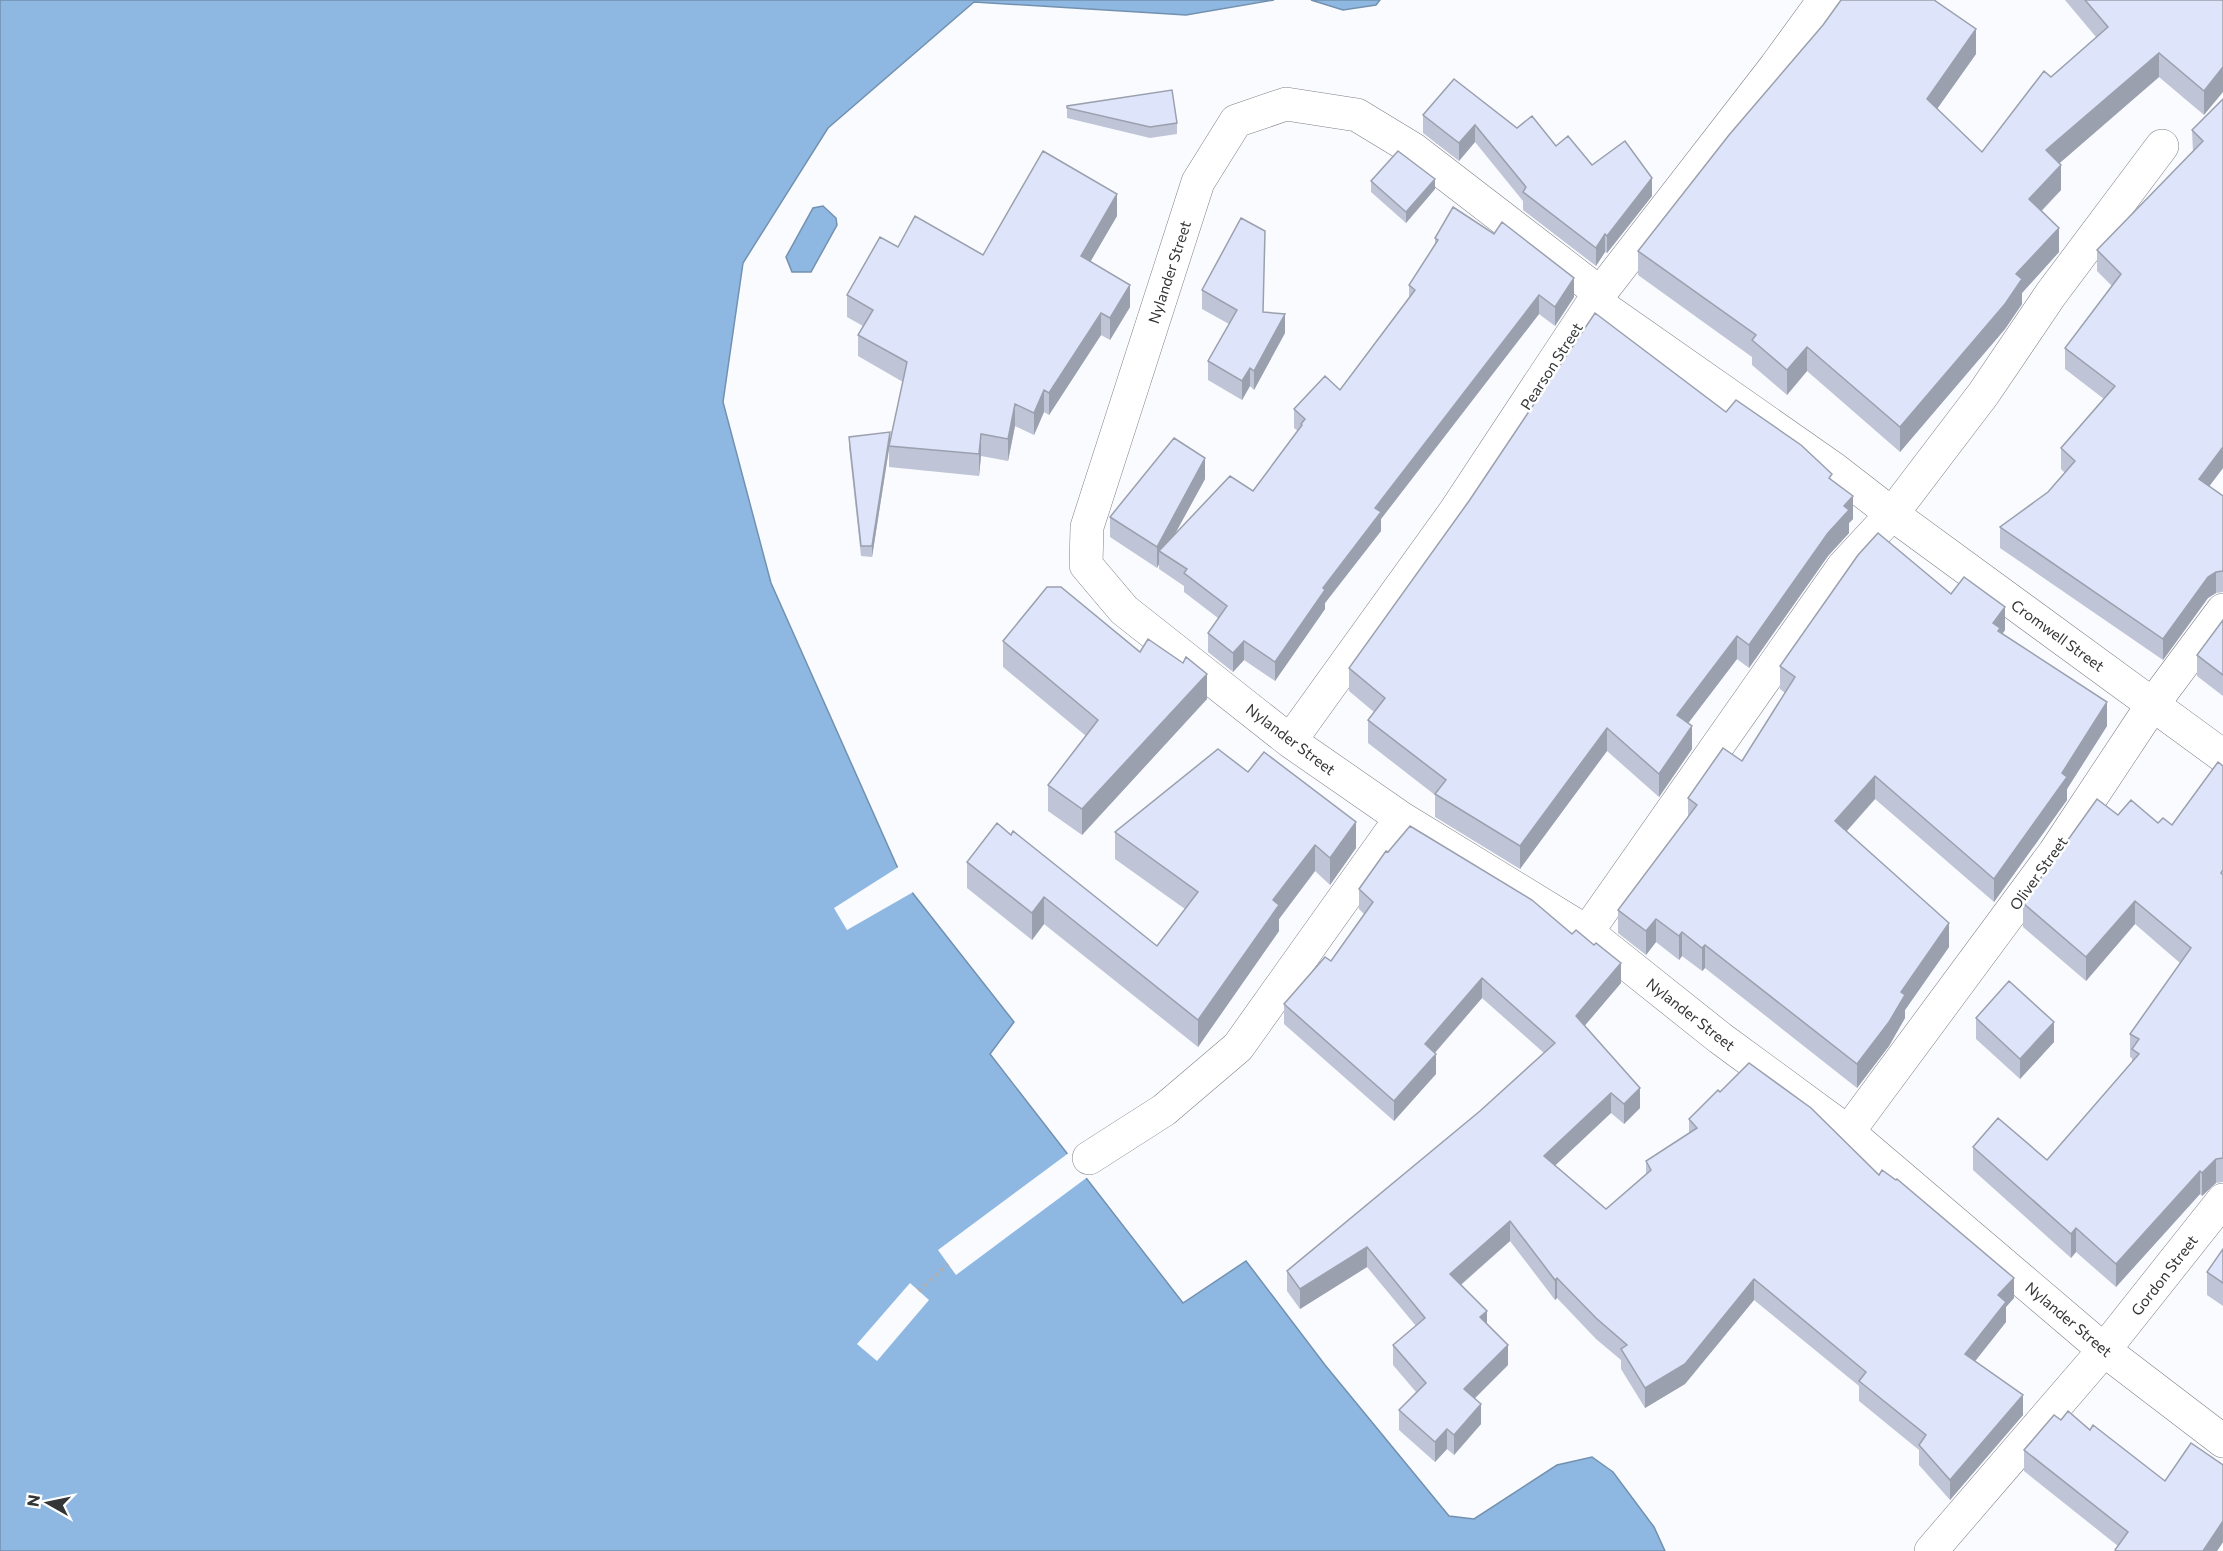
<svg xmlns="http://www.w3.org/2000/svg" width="2223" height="1551" font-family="Commissioner,sans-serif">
	<rect width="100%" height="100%" fill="#f9fbff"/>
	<path fill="#8eb8e2" stroke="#7391af" stroke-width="1.5" d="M 0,0 L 1274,0 L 1186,15 L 974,2 L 828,128 L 743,263 L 723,402 L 771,583 L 904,882 L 1014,1022 L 990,1054 L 1183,1303 L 1246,1261 L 1325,1365 L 1449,1516 L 1474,1519 L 1557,1465 L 1592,1457 L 1613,1472 L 1654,1527 L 1665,1551 L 0,1551 Z
		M 1311,0 L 1380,0 L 1376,5 L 1343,10 Z
		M 823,206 L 836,218 L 837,225 L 811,272 L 792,272 L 786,257 L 813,208 Z"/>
	<path fill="#f9fbff" d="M 900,866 L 907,881 L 915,891 L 847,930 L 834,908 Z
		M 1070,1152 L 1089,1176 L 956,1275 L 938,1250 Z
		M 910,1283 L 929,1300 L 877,1361 L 857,1344 Z"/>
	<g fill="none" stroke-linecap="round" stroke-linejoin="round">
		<g stroke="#808186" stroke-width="34">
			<path id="street" d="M 1600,293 L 1413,149 L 1357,115 L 1286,104 L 1236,121 L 1198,182 L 1087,527 L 1086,565 L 1124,610 L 1290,741 L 1401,818 L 1587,932 L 1720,1038 L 1848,1132 L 2104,1350 L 2223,1441
				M 1594,301 L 1834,469 L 1892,514 L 2223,756
				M 1290,741 L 1454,513 L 1594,301 L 1776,66 L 1824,0
				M 1587,932 L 1843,567 L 1892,514 L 1984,393 L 2051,294 L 2162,146
				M 1848,1132 L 2055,852 L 2153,704 L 2223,610
				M 1089,1158 L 1164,1110 L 1238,1047 L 1401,818
				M 1931,1551 L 2104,1350 L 2223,1200"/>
		</g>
		<path stroke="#aeafb2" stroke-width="4" stroke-dasharray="3 4.5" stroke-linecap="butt" d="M 919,1291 L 948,1264"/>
		<use href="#street" stroke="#fff" stroke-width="33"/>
	</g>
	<path fill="#bfc4d6" d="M 2065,0 L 2223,0 L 2204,115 L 2159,77 L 2059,163 L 2061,190 L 2042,211 L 2059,252 L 2022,293 L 2022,304 L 2005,329 L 1900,452 L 1807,371 L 1787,395 L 1752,365 L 1752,357 L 1638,275 L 1638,251 L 1976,54 L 1937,109 L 1982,152 L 2051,77 L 2096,37 Z
		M 2223,99 L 2223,468 L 2209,486 L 2223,496 L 2223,592 L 2216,593 L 2208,598 L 2163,660 L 2000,548 L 2000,527 L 2048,492 L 2065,473 L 2061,469 L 2061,448 L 2104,399 L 2065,369 L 2065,348 L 2112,286 L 2097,271 L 2097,250 L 2193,152 L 2192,130 Z
		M 1067,106 L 1177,123 L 1177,134 L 1150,138 L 1067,118 Z
		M 1423,115 L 1517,128 L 1556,146 L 1592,165 L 1652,196 L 1607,253 L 1605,252 L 1596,266 L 1523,210 L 1523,201 L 1475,142 L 1459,161 L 1423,133 Z
		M 1371,181 L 1435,189 L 1406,223 L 1371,192 Z
		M 1117,216 L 1090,261 L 1130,307 L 1110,340 L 1101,335 L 1049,415 L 1044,412 L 1034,435 L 1015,426 L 1008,461 L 981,456 L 979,476 L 889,467 L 889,447 L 872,557 L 861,556 L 849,447 L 849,437 L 890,442 L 903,382 L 858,356 L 858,335 L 863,326 L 847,317 L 847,295 L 898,247 L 983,255 Z
		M 1435,238 L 1574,297 L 1555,326 L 1539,314 L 1381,519 L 1381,531 L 1325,603 L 1325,609 L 1275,681 L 1244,660 L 1233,672 L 1208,652 L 1208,633 L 1218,618 L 1184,592 L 1184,586 L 1159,569 L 1159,564 L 1157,568 L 1110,537 L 1110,517 L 1205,479 L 1176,532 L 1253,491 L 1298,431 L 1294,428 L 1294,409 L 1340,390 L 1409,298 L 1409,285 L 1435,245 Z
		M 1202,290 L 1264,312 L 1285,333 L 1254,390 L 1250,386 L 1242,400 L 1208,380 L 1208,361 L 1229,324 L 1202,309 Z
		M 1726,412 L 1832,481 L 1853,519 L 1849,523 L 1849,533 L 1828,556 L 1749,668 L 1737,659 L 1688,723 L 1692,749 L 1659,797 L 1607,751 L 1520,869 L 1435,817 L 1435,795 L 1368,743 L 1368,720 L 1374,712 L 1349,691 L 1349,668 Z
		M 1951,594 L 2005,630 L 2002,634 L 2107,726 L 2067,789 L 2067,800 L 1994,902 L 1875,799 L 1847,831 L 1949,947 L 1905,1010 L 1905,1018 L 1889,1046 L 1857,1088 L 1705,968 L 1702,971 L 1682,956 L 1679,960 L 1656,942 L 1646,955 L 1618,933 L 1618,910 L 1688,818 L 1688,798 L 1742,761 L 1785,693 L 1780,689 L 1780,666 Z
		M 2223,620 L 2223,696 L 2197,676 L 2197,655 Z
		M 1003,641 L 1140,652 L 1183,663 L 1207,699 L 1082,835 L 1048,811 L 1048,785 L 1086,736 L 1003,667 Z
		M 2223,766 L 2223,1182 L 2216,1183 L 2202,1196 L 2200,1194 L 2116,1287 L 2076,1252 L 2071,1258 L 1973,1170 L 1973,1147 L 2047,1160 L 2132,1062 L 2132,1058 L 2130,1057 L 2130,1034 L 2180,963 L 2135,924 L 2086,981 L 2023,927 L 2023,903 L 2118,815 L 2172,825 Z
		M 1248,772 L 1356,848 L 1330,885 L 1315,871 L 1279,919 L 1279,931 L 1198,1047 L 1044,924 L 1032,940 L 967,888 L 967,862 L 1157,946 L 1185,909 L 1115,859 L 1115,832 Z
		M 1359,889 L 1621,983 L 1585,1025 L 1640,1108 L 1624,1124 L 1611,1113 L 1555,1165 L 1606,1209 L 1646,1175 L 1646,1161 L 1689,1134 L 1689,1119 L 1720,1092 L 1879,1175 L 2014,1298 L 2006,1307 L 2006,1322 L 1975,1361 L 2023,1415 L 1950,1500 L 1919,1465 L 1919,1450 L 1859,1401 L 1859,1386 L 1754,1300 L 1685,1384 L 1645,1408 L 1621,1369 L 1621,1360 L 1596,1339 L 1557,1298 L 1555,1300 L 1510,1241 L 1461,1285 L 1487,1324 L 1508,1365 L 1475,1398 L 1481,1424 L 1454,1455 L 1447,1449 L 1435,1462 L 1399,1430 L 1399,1410 L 1416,1392 L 1393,1365 L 1393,1345 L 1416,1326 L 1367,1267 L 1300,1309 L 1287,1291 L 1287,1271 L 1480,1111 L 1544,1053 L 1482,998 L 1435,1053 L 1436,1074 L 1394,1121 L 1284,1024 L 1284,1004 L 1331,961 L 1364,914 L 1359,909 Z
		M 1976,1018 L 2054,1042 L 2020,1079 L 1976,1039 Z
		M 2223,1249 L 2223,1306 L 2207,1295 L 2207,1272 Z
		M 2061,1420 L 2090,1430 L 2165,1481 L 2223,1465 L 2223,1542 L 2217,1551 L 2115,1551 L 2118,1546 L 2024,1471 L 2024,1450 Z"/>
	<path fill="#9ba0ae" d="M 1976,29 L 1976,54 L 1927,123 L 1927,99 Z
		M 2159,53 L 2159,77 L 2046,175 L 2046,150 Z
		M 2223,67 L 2223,92 L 2204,115 L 2204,91 Z
		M 1475,125 L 1475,142 L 1459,161 L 1459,143 Z
		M 2061,165 L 2061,190 L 2029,223 L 2029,199 Z
		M 1652,178 L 1652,196 L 1607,253 L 1607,236 Z
		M 1435,179 L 1435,189 L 1406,223 L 1406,212 Z
		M 1117,194 L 1117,216 L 1081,278 L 1081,256 Z
		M 2059,228 L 2059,252 L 2022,293 L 2022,304 L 2005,329 L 1900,452 L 1900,427 L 2016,274 Z
		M 1605,234 L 1605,252 L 1596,266 L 1596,248 Z
		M 1574,278 L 1574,297 L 1555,326 L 1555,307 Z
		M 1130,285 L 1130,307 L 1110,340 L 1110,318 Z
		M 1539,295 L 1539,314 L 1381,519 L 1381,531 L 1325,603 L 1325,609 L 1275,681 L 1275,662 L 1375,508 Z
		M 1101,313 L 1101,335 L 1049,415 L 1049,393 Z
		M 1285,314 L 1285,333 L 1254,390 L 1254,371 Z
		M 1807,347 L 1807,371 L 1787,395 L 1787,370 Z
		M 1250,368 L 1250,386 L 1242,400 L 1242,381 Z
		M 1044,390 L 1044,412 L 1034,435 L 1034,413 Z
		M 1015,404 L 1015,426 L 1008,461 L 1008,439 Z
		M 890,432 L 890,443 L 872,557 L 872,546 Z
		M 981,434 L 981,456 L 979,476 L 979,454 Z
		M 2223,447 L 2223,468 L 2199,500 L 2199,479 Z
		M 1205,458 L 1205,479 L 1164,554 L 1159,551 L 1159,564 L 1157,568 L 1157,547 Z
		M 1853,496 L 1853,519 L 1849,523 L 1849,533 L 1828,556 L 1749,668 L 1749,645 L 1844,506 Z
		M 2216,572 L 2216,593 L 2208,598 L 2163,660 L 2163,639 L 2208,577 Z
		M 2005,607 L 2005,630 L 2000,637 L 1993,623 Z
		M 1737,636 L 1737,659 L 1677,738 L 1677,715 Z
		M 1244,641 L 1244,660 L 1233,672 L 1233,653 Z
		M 1207,674 L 1207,699 L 1082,835 L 1082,809 Z
		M 2107,702 L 2107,726 L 2067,789 L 2067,800 L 1994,902 L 1994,879 Z
		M 1692,726 L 1692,749 L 1659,797 L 1659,774 Z
		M 1607,728 L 1607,751 L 1520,869 L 1520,846 Z
		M 1875,776 L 1875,799 L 1835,844 L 1835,821 Z
		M 1356,822 L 1356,848 L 1330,885 L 1330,858 Z
		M 1315,845 L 1315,871 L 1279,919 L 1279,931 L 1198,1047 L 1198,1020 L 1273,900 Z
		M 1044,897 L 1044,924 L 1032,940 L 1032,913 Z
		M 2135,901 L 2135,924 L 2086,981 L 2086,957 Z
		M 1656,919 L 1656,942 L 1646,955 L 1646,931 Z
		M 1949,923 L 1949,947 L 1905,1010 L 1905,1018 L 1889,1046 L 1857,1088 L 1857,1064 L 1901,992 Z
		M 1682,932 L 1682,956 L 1679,960 L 1679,936 Z
		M 1705,945 L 1705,968 L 1702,971 L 1702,948 Z
		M 1621,963 L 1621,983 L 1576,1036 L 1576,1016 Z
		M 1482,978 L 1482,998 L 1425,1064 L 1425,1044 Z
		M 2054,1022 L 2054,1042 L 2020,1079 L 2020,1059 Z
		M 1436,1054 L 1436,1074 L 1394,1121 L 1394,1101 Z
		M 1640,1088 L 1640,1108 L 1624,1124 L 1624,1104 Z
		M 1611,1093 L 1611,1113 L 1544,1176 L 1544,1156 Z
		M 2216,1159 L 2216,1183 L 2202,1196 L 2202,1173 Z
		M 2200,1171 L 2200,1194 L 2116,1287 L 2116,1264 Z
		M 1510,1221 L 1510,1241 L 1450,1294 L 1450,1274 Z
		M 2076,1228 L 2076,1252 L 2071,1258 L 2071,1234 Z
		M 1367,1247 L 1367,1267 L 1300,1309 L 1300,1289 Z
		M 1557,1278 L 1557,1298 L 1555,1300 L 1555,1280 Z
		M 2014,1278 L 2014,1298 L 2006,1307 L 2006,1322 L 1965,1374 L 1965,1354 L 1998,1295 Z
		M 1754,1279 L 1754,1300 L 1685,1384 L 1645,1408 L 1645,1388 Z
		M 1487,1311 L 1487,1331 L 1480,1317 Z
		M 1508,1345 L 1508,1365 L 1464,1409 L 1464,1389 Z
		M 2023,1395 L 2023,1415 L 1950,1500 L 1950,1480 Z
		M 1481,1404 L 1481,1424 L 1454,1455 L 1454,1435 Z
		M 1447,1429 L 1447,1449 L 1435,1462 L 1435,1442 Z
		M 2223,1521 L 2223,1542 L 2217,1551 L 2203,1551 Z"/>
	<path fill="#dee4f9" stroke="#9ba0ae" stroke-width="1.5" d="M 1841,0 L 1934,0 L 1976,29 L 1927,99 L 1982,152 L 2044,71 L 2051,77 L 2108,27 L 2085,0 L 2223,0 L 2223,67 L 2204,91 L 2159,53 L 2046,150 L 2061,165 L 2029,199 L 2059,228 L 2016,274 L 2022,279 L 2005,304 L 1900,427 L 1807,347 L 1787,370 L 1752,340 L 1756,335 L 1638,251 L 1729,135 L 1823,25 Z
		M 1454,79 L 1517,128 L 1532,116 L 1556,146 L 1568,136 L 1592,165 L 1625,141 L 1652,178 L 1607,236 L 1605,234 L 1596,248 L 1523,192 L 1526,187 L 1475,125 L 1459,143 L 1423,115 Z
		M 1172,90 L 1177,123 L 1150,127 L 1067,108 L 1067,106 Z
		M 2223,99 L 2223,447 L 2199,479 L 2223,496 L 2223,571 L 2216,572 L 2208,577 L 2163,639 L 2000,527 L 2048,492 L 2075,461 L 2061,448 L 2115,386 L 2065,348 L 2121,274 L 2097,250 L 2203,141 L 2192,130 Z
		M 1043,151 L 1117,194 L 1081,256 L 1130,285 L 1110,318 L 1101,313 L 1049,393 L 1044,390 L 1034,413 L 1015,404 L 1008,439 L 981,434 L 979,454 L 889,446 L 907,362 L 858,335 L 873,310 L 847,295 L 880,237 L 898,247 L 915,216 L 983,255 Z
		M 1398,151 L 1435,179 L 1406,212 L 1371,181 Z
		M 1453,207 L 1494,234 L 1502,222 L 1574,278 L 1555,307 L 1539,295 L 1375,508 L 1381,512 L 1323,588 L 1325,590 L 1275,662 L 1244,641 L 1233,653 L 1208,633 L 1227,606 L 1184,573 L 1187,569 L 1159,551 L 1230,476 L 1253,491 L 1302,425 L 1301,424 L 1305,419 L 1294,409 L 1325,376 L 1340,390 L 1415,290 L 1409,285 L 1438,240 L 1435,238 Z
		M 1241,218 L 1265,231 L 1263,312 L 1285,314 L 1254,371 L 1250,368 L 1242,381 L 1208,361 L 1237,310 L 1202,290 Z
		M 1595,313 L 1726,412 L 1736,400 L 1801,445 L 1832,474 L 1829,478 L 1853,496 L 1844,506 L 1849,510 L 1828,533 L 1749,645 L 1737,636 L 1677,715 L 1692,726 L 1659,774 L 1607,728 L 1520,846 L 1435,794 L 1446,780 L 1368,720 L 1385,698 L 1349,668 L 1469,501 Z
		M 890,432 L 872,546 L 861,546 L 849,437 Z
		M 1174,438 L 1205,458 L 1157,547 L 1110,517 Z
		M 1878,533 L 1951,594 L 1964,577 L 2005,607 L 1993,623 L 2000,628 L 1998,631 L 2107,702 L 2062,773 L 2067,777 L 1994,879 L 1875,776 L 1835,821 L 1949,923 L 1901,992 L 1905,995 L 1889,1022 L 1857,1064 L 1705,945 L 1702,948 L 1682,932 L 1679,936 L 1656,919 L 1646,931 L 1618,910 L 1697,805 L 1688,798 L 1723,748 L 1742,761 L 1795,677 L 1780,666 L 1858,555 Z
		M 1047,587 L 1061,587 L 1140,652 L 1148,639 L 1183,663 L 1186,657 L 1207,674 L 1082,809 L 1048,785 L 1098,720 L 1003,641 Z
		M 2223,620 L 2223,675 L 2197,655 Z
		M 1218,749 L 1248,772 L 1264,752 L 1356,822 L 1330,858 L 1315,845 L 1273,900 L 1279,905 L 1198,1020 L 1044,897 L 1032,913 L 967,862 L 997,823 L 1011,835 L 1013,831 L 1157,946 L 1198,892 L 1115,832 Z
		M 2218,762 L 2223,766 L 2223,870 L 2221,873 L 2223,875 L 2223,1158 L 2216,1159 L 2202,1173 L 2200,1171 L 2116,1264 L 2076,1228 L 2071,1234 L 1973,1147 L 1998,1118 L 2047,1160 L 2139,1054 L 2132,1049 L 2139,1039 L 2130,1034 L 2191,948 L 2135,901 L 2086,957 L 2023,903 L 2097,799 L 2118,815 L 2131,800 L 2158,823 L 2163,818 L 2172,825 Z
		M 1410,826 L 1532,900 L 1572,934 L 1576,930 L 1594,945 L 1596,943 L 1621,963 L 1576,1016 L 1640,1088 L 1624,1104 L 1611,1093 L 1544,1156 L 1606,1209 L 1651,1170 L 1646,1161 L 1697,1128 L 1689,1119 L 1718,1090 L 1720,1092 L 1749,1063 L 1811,1108 L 1879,1175 L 1882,1170 L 1896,1180 L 1897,1179 L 2014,1278 L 1998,1295 L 2006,1302 L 1965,1354 L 2023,1395 L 1950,1480 L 1919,1445 L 1926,1435 L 1859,1381 L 1866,1372 L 1754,1279 L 1685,1364 L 1645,1388 L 1621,1349 L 1627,1345 L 1596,1318 L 1557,1278 L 1555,1280 L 1510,1221 L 1450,1274 L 1487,1311 L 1480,1317 L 1508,1345 L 1464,1389 L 1481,1404 L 1454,1435 L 1447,1429 L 1435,1442 L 1399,1410 L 1426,1383 L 1393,1345 L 1425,1318 L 1367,1247 L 1300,1289 L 1287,1271 L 1480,1111 L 1555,1043 L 1482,978 L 1425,1044 L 1436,1054 L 1394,1101 L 1284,1004 L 1325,957 L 1331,961 L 1373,902 L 1359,889 L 1386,851 L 1388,852 Z
		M 2009,981 L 2054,1022 L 2020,1059 L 1976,1018 Z
		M 2223,1249 L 2223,1283 L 2207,1272 Z
		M 2068,1411 L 2090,1430 L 2093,1425 L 2165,1481 L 2191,1443 L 2223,1465 L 2223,1521 L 2203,1551 L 2117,1551 L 2115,1550 L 2128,1532 L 2024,1450 L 2054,1415 L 2061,1420 Z"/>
	<g text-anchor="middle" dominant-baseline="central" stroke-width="5" stroke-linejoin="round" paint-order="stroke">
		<g font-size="15" fill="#343537" stroke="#fff">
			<text transform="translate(1169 272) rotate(-72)">Nylander Street</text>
			<text transform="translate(1551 366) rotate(-57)">Pearson Street</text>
			<text transform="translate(2058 635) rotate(36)">Cromwell Street</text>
			<text transform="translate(1291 739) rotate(37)">Nylander Street</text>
			<text transform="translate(2038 873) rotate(-54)">Oliver Street</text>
			<text transform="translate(1691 1014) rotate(38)">Nylander Street</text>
			<text transform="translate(2164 1275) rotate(-52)">Gordon Street</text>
			<text transform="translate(2069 1319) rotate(40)">Nylander Street</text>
		</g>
	</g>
	<g transform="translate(48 1503) rotate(279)" stroke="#ffffff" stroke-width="4.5" paint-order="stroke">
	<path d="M0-4.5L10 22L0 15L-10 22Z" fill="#343537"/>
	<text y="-9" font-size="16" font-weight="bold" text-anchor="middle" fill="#343537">N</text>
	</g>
</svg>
